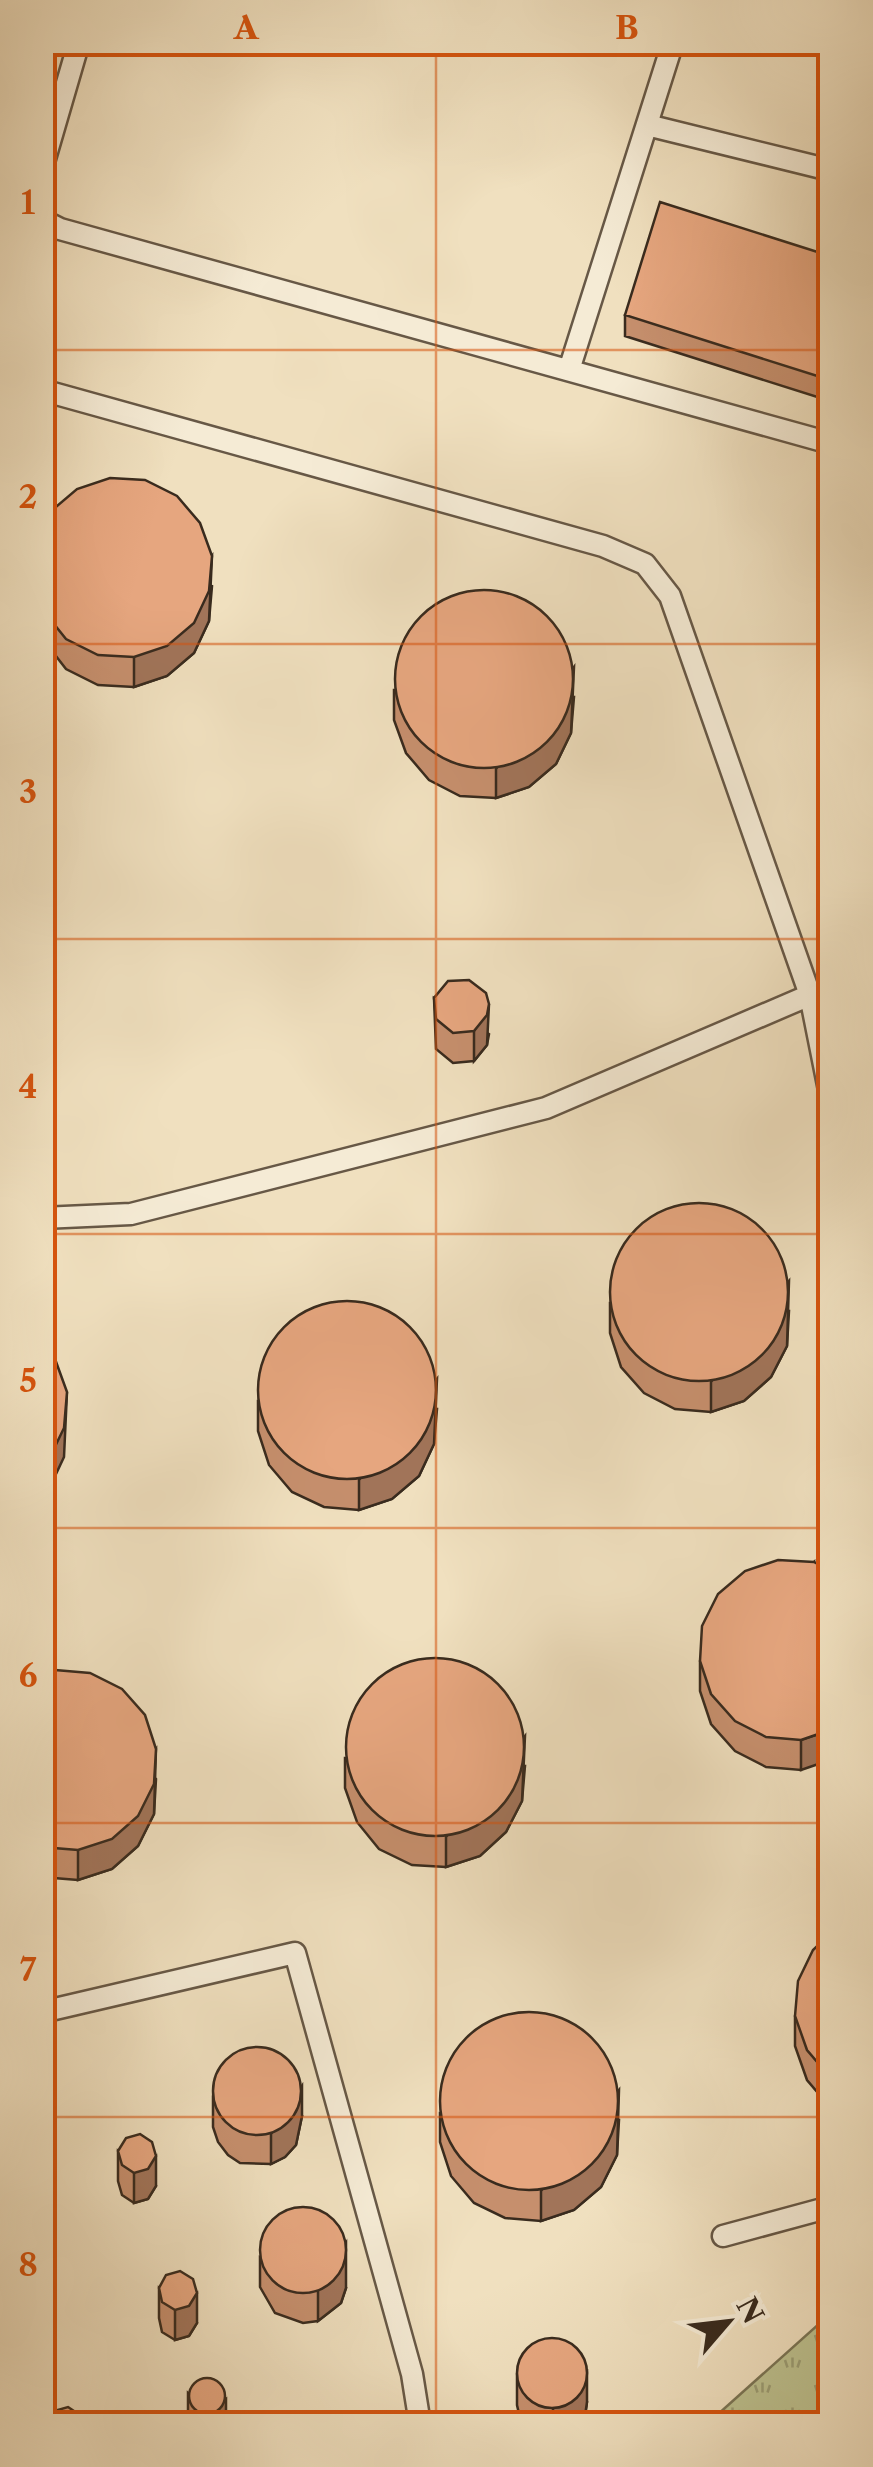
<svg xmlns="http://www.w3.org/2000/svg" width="873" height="2467" font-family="'Libre Caslon Text',serif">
	<defs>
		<pattern id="grass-tufts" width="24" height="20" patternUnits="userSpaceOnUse" patternTransform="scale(2.5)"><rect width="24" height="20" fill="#bdc18f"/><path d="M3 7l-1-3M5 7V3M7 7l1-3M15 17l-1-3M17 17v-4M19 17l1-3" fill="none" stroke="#9b9d74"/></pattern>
	</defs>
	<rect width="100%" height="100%" fill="#f0e0bf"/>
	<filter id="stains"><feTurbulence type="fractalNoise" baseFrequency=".002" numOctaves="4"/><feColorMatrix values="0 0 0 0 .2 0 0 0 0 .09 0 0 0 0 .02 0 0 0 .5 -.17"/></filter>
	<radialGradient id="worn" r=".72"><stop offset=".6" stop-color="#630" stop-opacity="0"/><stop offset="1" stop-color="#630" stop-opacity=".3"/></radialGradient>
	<path fill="url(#grass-tufts)" stroke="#7b7656" stroke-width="2.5" d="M 830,2314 L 830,2424 L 707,2424 Z"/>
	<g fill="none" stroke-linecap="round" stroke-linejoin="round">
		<g stroke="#675846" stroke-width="25">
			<path id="service" d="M 647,125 L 830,170
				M 42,169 L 79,42
				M 42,220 L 60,229 L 830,443
				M 569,370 L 673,42
				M 42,390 L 603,546 L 645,564 L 670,596 L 810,995 L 830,1095
				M 42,1218 L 131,1214 L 546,1108 L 810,995 L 830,993
				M 42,2012 L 295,1953 L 412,2374 L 420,2424
				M 723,2236 L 830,2207"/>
		</g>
		<use href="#service" stroke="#f5ebd5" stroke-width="20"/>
	</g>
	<path fill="#c68f6d" stroke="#392b1e" stroke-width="2.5" d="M 830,256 L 830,401 L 625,336 L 625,315 Z
		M 42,528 L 212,586 L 209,621 L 194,653 L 167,676 L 134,687 L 98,685 L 66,669 L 42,638 Z
		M 394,690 L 574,697 L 571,733 L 556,764 L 529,787 L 496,798 L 460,796 L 429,780 L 406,753 L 394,720 Z
		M 434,998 L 489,1034 L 487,1045 L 474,1061 L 453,1063 L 436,1049 Z
		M 610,1303 L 789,1311 L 787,1346 L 771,1377 L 744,1401 L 711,1412 L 675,1409 L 644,1393 L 621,1367 L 610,1333 Z
		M 258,1401 L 437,1409 L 434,1444 L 419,1476 L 392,1499 L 359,1510 L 324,1507 L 292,1492 L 269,1465 L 258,1431 Z
		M 814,1562 L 801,1770 L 766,1767 L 735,1751 L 711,1724 L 700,1691 L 700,1661 Z
		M 42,1675 L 156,1779 L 154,1814 L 138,1846 L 112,1869 L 78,1880 L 42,1877 Z
		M 345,1758 L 525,1766 L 522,1801 L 506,1832 L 480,1856 L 446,1867 L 412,1865 L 379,1849 L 357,1822 L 345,1788 Z
		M 830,1934 L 830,2107 L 807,2080 L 795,2046 L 795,2016 Z
		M 213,2097 L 302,2116 L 296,2145 L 285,2157 L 271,2164 L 240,2163 L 228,2155 L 218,2142 L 213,2127 Z
		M 440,2113 L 619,2120 L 617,2155 L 601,2187 L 574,2210 L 541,2221 L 505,2218 L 474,2203 L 451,2176 L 440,2142 Z
		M 118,2151 L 156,2186 L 148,2199 L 134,2203 L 122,2195 L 118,2181 Z
		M 260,2257 L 346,2288 L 341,2303 L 318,2321 L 303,2323 L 275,2313 L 260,2287 Z
		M 159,2288 L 197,2323 L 189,2336 L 175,2340 L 162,2332 L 159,2318 Z
		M 517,2375 L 587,2402 L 585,2416 L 580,2424 L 527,2424 L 520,2418 L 517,2405 Z
		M 188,2393 L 226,2424 L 188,2424 Z"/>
	<path fill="#a17459" stroke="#392b1e" stroke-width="2.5" d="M 212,556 L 209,621 L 194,653 L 167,676 L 134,687 L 134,657 Z
		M 574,667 L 571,733 L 556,764 L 529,787 L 496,798 L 496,769 Z
		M 489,1004 L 487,1045 L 474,1061 L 474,1031 Z
		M 789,1281 L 787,1346 L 771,1377 L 744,1401 L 711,1412 L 711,1382 Z
		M 437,1379 L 434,1444 L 419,1476 L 392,1499 L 359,1510 L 359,1480 Z
		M 67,1392 L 64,1457 L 49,1489 L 42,1494 L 42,1464 Z
		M 830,1730 L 830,1760 L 801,1770 L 801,1740 Z
		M 525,1736 L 522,1801 L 506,1832 L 480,1856 L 446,1867 L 446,1837 Z
		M 156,1749 L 154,1814 L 138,1846 L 112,1869 L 78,1880 L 78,1850 Z
		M 302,2086 L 302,2116 L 296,2145 L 285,2157 L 271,2164 L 271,2134 Z
		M 619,2090 L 617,2155 L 601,2187 L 574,2210 L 541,2221 L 541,2191 Z
		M 156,2156 L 156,2186 L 148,2199 L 134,2203 L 134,2173 Z
		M 346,2243 L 346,2288 L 341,2303 L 318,2321 L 318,2291 Z
		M 197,2293 L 197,2323 L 189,2336 L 175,2340 L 175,2310 Z
		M 52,2328 L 52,2357 L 42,2371 L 42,2341 Z
		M 587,2372 L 587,2402 L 585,2416 L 580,2424 L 553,2424 L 553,2409 Z
		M 226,2399 L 226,2424 L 204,2424 L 204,2415 Z"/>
	<path fill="#e6a67f" stroke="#392b1e" stroke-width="2.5" d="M 660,202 L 830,256 L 830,380 L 625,315 Z
		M 110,478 L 145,480 L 177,496 L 200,523 L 212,556 L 209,591 L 194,623 L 167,646 L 134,657 L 98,655 L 66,639 L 42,609 L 42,528 L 50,512 L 77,489 Z
		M395 679a89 89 0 1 1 178 0a89 89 0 1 1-178 0Z
		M 469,980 L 486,993 L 489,1004 L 487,1015 L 474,1031 L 453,1033 L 436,1019 L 434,998 L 448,981 Z
		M610 1292a89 89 0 1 1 178 0a89 89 0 1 1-178 0Z
		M258 1390a89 89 0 1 1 178 0a89 89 0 1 1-178 0Z
		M 42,1344 L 55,1359 L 67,1392 L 64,1428 L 49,1459 L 42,1464 Z
		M 778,1560 L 814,1562 L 830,1571 L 830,1730 L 801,1740 L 766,1737 L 735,1721 L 711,1694 L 700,1661 L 702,1626 L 718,1594 L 745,1571 Z
		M346 1747a89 89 0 1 1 178 0a89 89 0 1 1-178 0Z
		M 55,1670 L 90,1673 L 122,1689 L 145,1715 L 156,1749 L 154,1784 L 138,1816 L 112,1839 L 78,1850 L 42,1847 L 42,1675 Z
		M 830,1934 L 830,2077 L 807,2050 L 795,2016 L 798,1981 L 813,1950 Z
		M440 2101a89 89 0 1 1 178 0a89 89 0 1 1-178 0Z
		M213 2091a44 44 0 1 1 88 0a44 44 0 1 1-88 0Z
		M 140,2134 L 152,2142 L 156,2156 L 148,2169 L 134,2173 L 122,2165 L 118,2151 L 126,2138 Z
		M260 2250a43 43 0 1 1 86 0a43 43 0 1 1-86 0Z
		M 180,2271 L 193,2279 L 197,2293 L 189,2306 L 175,2310 L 162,2302 L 159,2288 L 166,2275 Z
		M 42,2311 L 47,2314 L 52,2328 L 42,2341 Z
		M517 2373a35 35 0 1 1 70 0a35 35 0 1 1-70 0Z
		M189 2396a18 18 0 1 1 36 0a18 18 0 1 1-36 0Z
		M 68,2407 L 80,2415 L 83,2424 L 46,2424 L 54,2411 Z"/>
	<path fill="none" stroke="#d6540e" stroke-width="2.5" stroke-opacity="0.55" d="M 436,42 L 436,2424M 42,350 L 830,350M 42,644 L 830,644M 42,939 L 830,939M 42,1234 L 830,1234M 42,1528 L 830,1528M 42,1823 L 830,1823M 42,2117 L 830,2117"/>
	<rect width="873" height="2467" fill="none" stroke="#f0e0bf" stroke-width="110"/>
	<g transform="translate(728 2322) rotate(62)" stroke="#f5ebd5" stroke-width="8" paint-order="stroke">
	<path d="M0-8L18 38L0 25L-18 38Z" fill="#392b1e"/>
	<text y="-15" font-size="28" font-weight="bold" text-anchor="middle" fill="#392b1e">N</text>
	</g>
	<rect x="55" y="55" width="763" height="2357" fill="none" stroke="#d6540e" stroke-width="4"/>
	<g font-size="32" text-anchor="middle" font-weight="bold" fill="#d6540e">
		<text x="246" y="39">A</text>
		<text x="627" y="39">B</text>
		<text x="28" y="214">1</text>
		<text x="28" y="508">2</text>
		<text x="28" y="803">3</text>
		<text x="28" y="1098">4</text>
		<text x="28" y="1392">5</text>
		<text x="28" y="1687">6</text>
		<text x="28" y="1981">7</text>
		<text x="28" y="2276">8</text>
	</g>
	<rect width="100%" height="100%" filter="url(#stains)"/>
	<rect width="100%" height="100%" fill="url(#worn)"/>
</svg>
